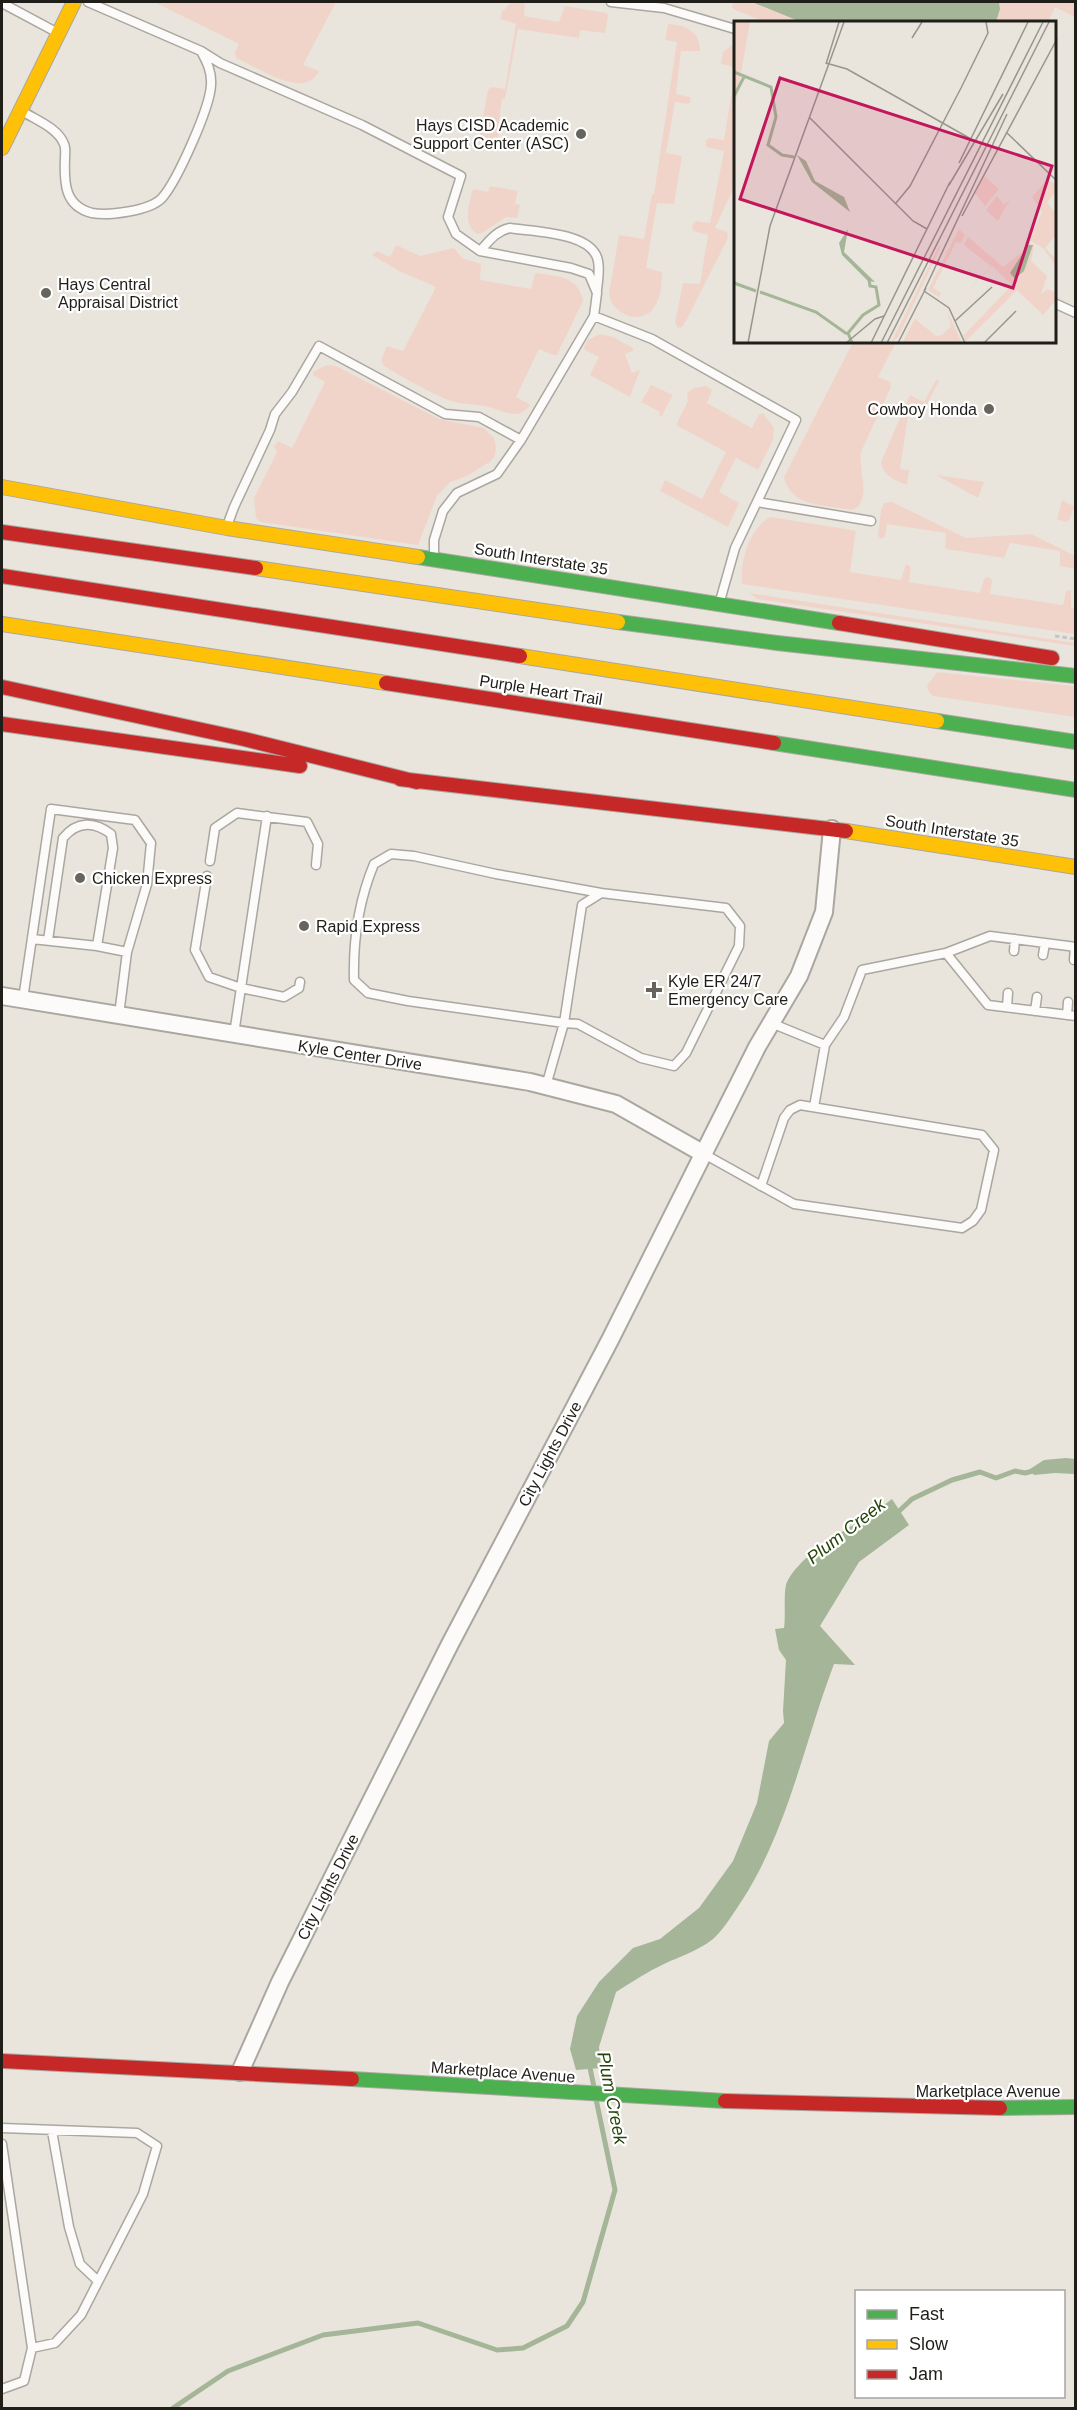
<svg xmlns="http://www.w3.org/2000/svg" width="1077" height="2410" font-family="Arial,sans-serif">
	<rect width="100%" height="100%" fill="#e9e5dc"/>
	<path fill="#f1d4c9" d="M 154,2 L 336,2 L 303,65 L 319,71 C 305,101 257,67 236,58 L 235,52 L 239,44 Z
		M 511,2 L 525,2 L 524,16 L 559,22 L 565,6 L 607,13 L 608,16 L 605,33 L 580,30 L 579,38 L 518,29 L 505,99 L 502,99 L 498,127 L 501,128 L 497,140 L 482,137 L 480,134 L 488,90 L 492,87 L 505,89 L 516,24 L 500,19 L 502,12 Z
		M 733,2 L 752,2 L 801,22 L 765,22 L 735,10 L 732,7 Z
		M 999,2 L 1075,2 L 1075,17 L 1055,7 L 1048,22 L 996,22 L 1000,9 Z
		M 668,24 C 686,25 700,31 700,51 L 681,51 L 676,94 L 690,97 L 691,102 L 688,104 L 675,102 L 666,153 L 682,156 L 674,204 L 657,203 L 646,268 L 662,272 C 662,282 661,297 655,306 C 643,327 611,315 609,293 L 619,235 L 644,239 L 652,194 L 654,194 L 677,42 L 665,40 Z
		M 735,43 L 735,67 L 721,64 L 723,52 Z
		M 735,72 L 735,185 L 715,228 L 727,232 L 728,238 L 686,321 L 682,327 L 678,328 L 675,323 L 683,283 L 700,284 L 708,235 L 693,231 L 692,225 L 696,221 L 710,223 L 724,151 L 706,147 L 706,140 L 710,138 L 724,140 Z
		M 490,186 L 518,191 L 515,204 L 520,205 L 517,218 L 506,217 L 482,233 L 477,234 C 462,224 469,205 472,191 L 474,189 L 488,192 Z
		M 396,245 L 420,256 L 454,248 L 462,258 L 481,264 L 480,280 L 531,289 L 535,273 C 557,276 579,276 583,301 L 557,355 L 553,355 L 539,349 L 516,397 L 529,404 L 530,406 C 517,420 507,412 492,408 C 479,404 464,405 451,401 C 434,395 400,376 384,366 L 381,360 L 387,346 L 403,351 L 436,287 L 399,271 L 372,255 L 377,251 L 390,257 Z
		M 600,334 L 613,337 L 633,348 L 633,351 L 625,354 L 632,373 L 640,370 L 630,397 L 590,375 L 599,357 L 585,350 L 584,347 L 588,340 Z
		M 853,342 L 896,342 L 878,377 L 890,382 L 891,387 L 861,452 C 858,470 870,491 858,507 L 852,510 C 827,505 790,508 784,477 Z
		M 326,365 L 336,366 L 439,419 L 484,428 L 494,438 L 496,447 L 495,456 L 491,461 L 467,476 L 450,482 L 437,496 L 418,545 L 261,522 L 256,518 L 254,498 L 277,452 L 274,447 L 278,441 L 292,448 L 325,382 L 313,375 L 313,372 Z
		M 936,380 L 939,381 L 926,406 L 910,403 L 900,469 L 909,470 L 907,485 C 895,480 884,477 881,462 L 910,395 L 924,402 Z
		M 651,385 L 673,395 L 661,417 L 659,416 L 660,412 L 641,402 Z
		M 706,386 L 712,390 L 707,403 L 752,428 L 759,414 L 763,413 L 774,428 L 773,440 L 758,470 L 736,458 L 719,492 L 739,503 L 728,527 L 660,491 L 665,480 L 702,499 L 726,452 L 676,425 L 688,401 L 687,393 L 694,388 Z
		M 936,475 L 984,482 L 978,498 Z
		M 1062,500 L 1075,507 L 1075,510 L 1073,510 L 1069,520 L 1065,522 L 1057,519 Z
		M 892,502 L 966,538 L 1031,534 L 1075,556 L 1075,569 L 1060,566 L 1060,551 L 1010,543 L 1004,558 L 947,549 L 945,547 L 946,533 L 887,524 L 885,537 L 881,539 L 878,536 L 881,510 L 884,503 Z
		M 770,517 L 852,530 L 856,532 L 855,536 L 850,572 L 901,580 L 906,564 L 911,567 L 909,582 L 980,593 L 984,579 L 988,577 L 992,580 L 990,594 L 1063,605 L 1066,591 L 1071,590 L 1071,607 L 1075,608 L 1075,634 L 742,584 C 740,561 749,529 770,517 Z
		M 749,593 L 1075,643 L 1075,646 L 770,601 L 757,599 Z
		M 937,672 L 1075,686 L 1075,717 L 933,696 L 929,692 L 927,686 Z"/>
	<path fill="#a5b597" d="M 752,2 L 999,2 L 1000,9 L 996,22 L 801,22 Z
		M 1066,1458 L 1075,1459 L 1075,1474 L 1055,1473 L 1034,1475 L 1030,1469 L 1044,1460 Z
		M 892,1499 L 909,1525 L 859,1562 L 820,1626 L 855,1665 L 834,1664 C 804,1743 789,1826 743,1899 C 734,1912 725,1928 713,1939 C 698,1951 681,1956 664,1964 C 647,1972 632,1982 616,1992 L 599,2047 L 601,2068 L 576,2070 L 570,2049 L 577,2016 L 599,1982 L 633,1948 L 660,1939 L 699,1908 L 733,1861 L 757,1803 L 769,1741 L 784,1723 L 783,1711 L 786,1660 L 779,1650 L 775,1629 L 784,1628 C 786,1616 783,1591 787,1582 C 803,1549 863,1522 892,1499 Z"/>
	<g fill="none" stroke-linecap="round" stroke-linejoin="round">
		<path stroke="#a5b597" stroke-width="5" d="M 896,1514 L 912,1499 L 952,1480 L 980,1472 L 996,1478 L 1015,1471 L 1025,1473 L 1037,1470
			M 589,2063 L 594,2087
			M 173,2408 L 228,2371 L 323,2335 L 418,2323 L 497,2350 L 523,2348 L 567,2326 L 583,2302 L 615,2190 L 596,2099"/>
		<g stroke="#aaa7a0" stroke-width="11">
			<path id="lane" d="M 611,2 L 664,8 L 735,29
				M 2,3 L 58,33
				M 201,51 L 220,63 L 362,125 L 461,176 L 448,217 L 456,234 L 480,251 L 571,268 L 589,274 L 597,293 L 594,316 L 521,440 L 497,474 L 457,493 L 443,511 L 434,540 L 434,557
				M 22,111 C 36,120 58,128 64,144 C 66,148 65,154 65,158 C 64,182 64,206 92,213 C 108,216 150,211 162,198 C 177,181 210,108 211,85 C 212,72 207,62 201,51 L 88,2
				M 480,251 C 489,241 496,231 510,228 C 534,232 593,232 598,261 C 600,270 598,280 597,290
				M 1054,303 L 1076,313
				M 594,316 L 652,339 L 796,420 L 735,548 L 720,601
				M 757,502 L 871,521
				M 227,526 L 234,507 L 270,430 L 275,414 L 292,392 L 319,346 L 445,414 L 479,417 L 521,440
				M 210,861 L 215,828 L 237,813 L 307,822 L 318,844 L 316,865
				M 207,876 L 195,950 L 209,977 L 241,988 L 284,997 L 299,988 L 300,982
				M 32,939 L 97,946 L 127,952
				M 48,940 L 63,838 C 77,821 94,821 111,834 L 113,848 L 97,946
				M 1014,951 L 1015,939
				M 946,953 L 988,1005 L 1076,1016
				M 1043,955 L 1045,943
				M 1074,960 L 1075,947
				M 23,999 L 51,809 L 135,820 L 151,843 L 147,884 L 127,952 L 119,1015
				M 1007,1007 L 1008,993
				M 1035,1011 L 1037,997
				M 1067,1015 L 1068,1002
				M 771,1023 L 825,1045 L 844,1017 L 862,970 L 946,953 L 990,936 L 1076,947
				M 234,1034 L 267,816
				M 546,1086 L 564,1023 L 578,1024 L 641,1058 L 674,1066 L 686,1053 L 739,946 L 740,926 L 726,908 L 601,893 L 582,905 L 564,1023 L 408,1001 L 368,993 L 354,980 C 353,940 359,900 374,864 L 391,854 L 414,856 L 496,874 L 601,893
				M 814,1107 L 825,1045
				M 704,1154 L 794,1204 L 962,1228 L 973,1221 L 981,1210 L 994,1150 L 982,1135 L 800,1105 L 790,1110 L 784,1118 L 761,1186
				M 2,2128 L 137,2133 L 157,2146 L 143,2194 L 81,2315 L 55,2343 L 32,2348
				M 52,2131 L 69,2227 L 80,2264 L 98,2281
				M 2,2144 L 32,2348 L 24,2381 L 2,2389"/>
		</g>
		<g stroke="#aaa7a0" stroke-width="20">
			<path id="street" d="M 2,996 L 530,1082 L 616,1104 L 704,1154
				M 240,2072 L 280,1982 L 450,1644 L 610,1340 L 757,1047 L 799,976 L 824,912 L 832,829"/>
		</g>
		<g stroke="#aaa7a0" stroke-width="16">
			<path id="fast" d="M 418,557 L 839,623
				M 618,622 L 777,643 L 1076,676
				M 937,721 L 1076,742
				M 774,743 L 1076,790
				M 352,2079 L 725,2101
				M 1000,2108 L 1076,2107"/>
		</g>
		<g stroke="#aaa7a0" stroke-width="16">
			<path id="slow" d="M 2,148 L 74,2
				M 2,487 L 227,528 L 418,557
				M 256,568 L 618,622
				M 2,624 L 386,683
				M 520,656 L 937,721
				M 846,831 L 1076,867"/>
		</g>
		<g stroke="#aaa7a0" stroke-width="16">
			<path id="jam" d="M 2,532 L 256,568
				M 2,576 L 520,656
				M 839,623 L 1052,658
				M 386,683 L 774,743
				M 2,687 L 244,739 L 417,782
				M 2,724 L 300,766
				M 400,779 L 846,831
				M 2,2061 L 352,2079
				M 725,2101 L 1000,2108"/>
		</g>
		<path stroke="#c6c5c2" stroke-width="3" stroke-dasharray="4.5 3" stroke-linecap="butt" d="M 1055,636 L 1076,639"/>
		<use href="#lane" stroke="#fcfbfa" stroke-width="8"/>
		<use href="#street" stroke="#fcfbfa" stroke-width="16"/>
		<use href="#fast" stroke="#4caf50" stroke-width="14"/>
		<use href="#slow" stroke="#ffc107" stroke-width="14"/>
		<use href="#jam" stroke="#c62828" stroke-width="14"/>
	</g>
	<g fill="#66645d" stroke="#fff" stroke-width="2">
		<circle cx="581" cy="134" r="6"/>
		<circle cx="46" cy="293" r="6"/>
		<circle cx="989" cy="409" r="6"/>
		<circle cx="80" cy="878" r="6"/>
		<circle cx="304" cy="926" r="6"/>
		<path d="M651 981h6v6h6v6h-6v6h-6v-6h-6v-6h6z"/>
	</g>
	<g text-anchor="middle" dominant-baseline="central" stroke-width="4.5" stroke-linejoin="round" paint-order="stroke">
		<g font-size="16" fill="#201e18" stroke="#fff" text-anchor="start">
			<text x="569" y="125" text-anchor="end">Hays CISD Academic<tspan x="569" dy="18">Support Center (ASC)</tspan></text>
			<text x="58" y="284">Hays Central<tspan x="58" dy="18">Appraisal District</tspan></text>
			<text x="977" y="409" text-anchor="end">Cowboy Honda</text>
			<text x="92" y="878">Chicken Express</text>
			<text x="316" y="926">Rapid Express</text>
			<text x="668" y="981">Kyle ER 24/7<tspan x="668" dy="18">Emergency Care</tspan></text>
		</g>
		<g font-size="16" fill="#201e18" stroke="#fff">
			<text transform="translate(541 559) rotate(9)">South Interstate 35</text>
			<text transform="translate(541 690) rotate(9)">Purple Heart Trail</text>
			<text transform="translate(952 831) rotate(9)">South Interstate 35</text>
			<text transform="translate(360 1055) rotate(9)">Kyle Center Drive</text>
			<text transform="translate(550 1454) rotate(-62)">City Lights Drive</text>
			<text transform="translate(328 1887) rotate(-63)">City Lights Drive</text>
			<text transform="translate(503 2072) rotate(4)">Marketplace Avenue</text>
			<text x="988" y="2091">Marketplace Avenue</text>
		</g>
		<g font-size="18" font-style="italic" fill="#244409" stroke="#fff">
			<text transform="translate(846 1531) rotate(-38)">Plum Creek</text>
			<text transform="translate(612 2098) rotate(79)">Plum Creek</text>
		</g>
	</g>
	<g transform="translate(734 21)">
		<rect width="322" height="322" fill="#e9e5dc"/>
		<path d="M 0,1 L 16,1 L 0,92 ZM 250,155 L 265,168 L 251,185 L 241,172 ZM 313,159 L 322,163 L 322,170 L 313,182 L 322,192 L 323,213 L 311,227 L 322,238 L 322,245 L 309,227 L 295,219 L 308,191 L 298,176 ZM 263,175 L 270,184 L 276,178 L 264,200 L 252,189 ZM 225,208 L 231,214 L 227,222 L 222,221 L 199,267 L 207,272 L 205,276 L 194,269 ZM 234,216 L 269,246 L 292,228 L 294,222 L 300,224 L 297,240 L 313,255 L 307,273 L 314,268 L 322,272 L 322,279 L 309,294 L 283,269 L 232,320 L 229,315 L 278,264 L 258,245 L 218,286 L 257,245 L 230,224 ZM 294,224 L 298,225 L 295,237 L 284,257 L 276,252 ZM 207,225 L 164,316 L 157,322 L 205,225 ZM 213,290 L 228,322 L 168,322 L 181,298 L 202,315 L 208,314 L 217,305 Z" fill="#f1d4c9" fill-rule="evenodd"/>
		<path d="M 63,134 L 72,140 L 81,160 L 110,176 L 116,191 L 78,161 ZM 114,208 L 110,231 L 141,261 L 134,260 L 108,234 L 105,222 ZM 294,224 L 299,224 L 290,250 L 281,258 L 276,252 Z" fill="#a5b597"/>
		<path fill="none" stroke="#a5b597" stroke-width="3" d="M 0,51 L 37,66 L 42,96 L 34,124 L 48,134 L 60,136M 0,75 L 10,56M 0,262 L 22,270M 26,271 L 82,291 L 113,313M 118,322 L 114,312 L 129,294 L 145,284 L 142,266 L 136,265 L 135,259"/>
		<path fill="none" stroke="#99958e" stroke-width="1.5" d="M 178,17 L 188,1M 92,42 L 113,48 L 237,118M 92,43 L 105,1M 75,96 L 179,200 L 193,208M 272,111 L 323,160M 225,142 L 294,1M 215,164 L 269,73M 162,182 L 176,165 L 227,67 L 254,12 L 252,1M 228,195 L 323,18M 190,270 L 215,287 L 231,322M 190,270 L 273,93M 221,300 L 258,266M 14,322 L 36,205 L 110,1M 112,322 L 141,298 L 150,295M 137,322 L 216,161M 147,322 L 309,1M 153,322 L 315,1M 164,322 L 192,267M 250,322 L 282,290"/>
		<path fill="#c2185b" fill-opacity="0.15" stroke="#c2185b" stroke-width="3" d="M 46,57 L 318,145 L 279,267 L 6,178 Z"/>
		<rect width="322" height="322" fill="none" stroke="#201e18" stroke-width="3"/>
	</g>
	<rect width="1077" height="2410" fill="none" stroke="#201e18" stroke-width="6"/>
	<rect x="855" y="2290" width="210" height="108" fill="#ffffff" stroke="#a6a5a3" stroke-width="1.5"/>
	<rect x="867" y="2310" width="30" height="9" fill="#4caf50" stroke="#a6a5a3" stroke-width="1.5"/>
	<text x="909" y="2320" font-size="18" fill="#201e18">Fast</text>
	<rect x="867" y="2340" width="30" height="9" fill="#ffc107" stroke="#a6a5a3" stroke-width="1.5"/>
	<text x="909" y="2350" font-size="18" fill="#201e18">Slow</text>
	<rect x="867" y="2370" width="30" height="9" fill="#c62828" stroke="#a6a5a3" stroke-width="1.5"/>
	<text x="909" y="2380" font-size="18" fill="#201e18">Jam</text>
</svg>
